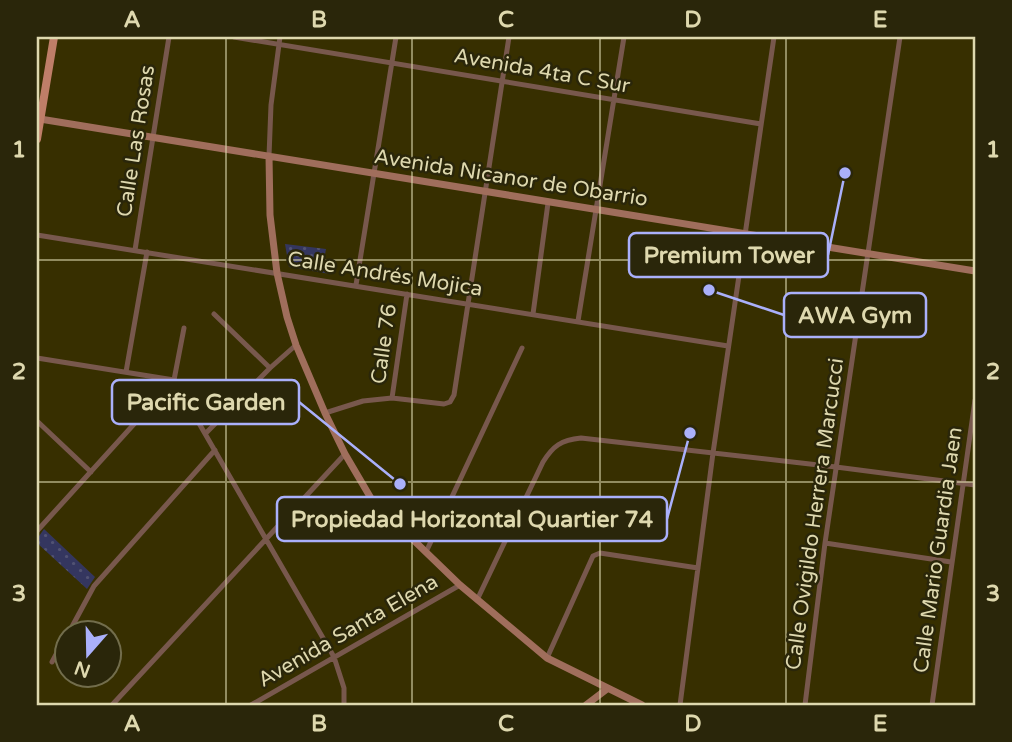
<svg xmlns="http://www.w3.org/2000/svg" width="1012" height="742" font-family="'Varela Round',sans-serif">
	<defs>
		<pattern id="grass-dots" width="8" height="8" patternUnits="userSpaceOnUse" patternTransform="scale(1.75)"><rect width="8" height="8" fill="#34365f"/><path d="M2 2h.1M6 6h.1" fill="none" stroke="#515273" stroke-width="1.8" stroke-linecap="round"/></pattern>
	</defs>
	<rect width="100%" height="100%" fill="#372f00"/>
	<path fill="url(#grass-dots)" d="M 285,244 L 326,249 L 324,260 L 331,265 L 330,274 L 289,267 Z
		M 44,529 L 95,577 L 87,589 L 37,543 L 37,539 Z"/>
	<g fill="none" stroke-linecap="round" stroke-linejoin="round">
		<path stroke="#78584d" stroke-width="5" d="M 234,37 L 761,124
			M 269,156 L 271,105 L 280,37
			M 37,235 L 728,346
			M 135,250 L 169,37
			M 356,285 L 396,37
			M 214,314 L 270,368
			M 533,314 L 548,203
			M 578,321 L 624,37
			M 37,358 L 174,380
			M 126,372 L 147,252
			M 174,380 L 334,657 L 344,688 L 344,705
			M 174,380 L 184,328
			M 392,398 L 407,294
			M 325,413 L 363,401 L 392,398 L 444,404 L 450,402 L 454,395 L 509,37
			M 37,421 L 91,472
			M 206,433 L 270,368 L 296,345
			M 37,531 L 174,380
			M 825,543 L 951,562
			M 426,552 L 522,348
			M 477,600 L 543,462 C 553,446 561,440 581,438 L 836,467 L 975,485
			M 68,634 L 94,586 L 215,450
			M 547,658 L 593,556 L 600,553 L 698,568
			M 52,662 L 66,636
			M 112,705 L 345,454
			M 251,705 L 460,585
			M 680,705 L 713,453 L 774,37
			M 805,705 L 825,543 L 900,37
			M 932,705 L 975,400"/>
		<path stroke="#a06e5c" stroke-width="7" d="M 40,119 L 975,271
			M 269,156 L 270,215 L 277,273 L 287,317 L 296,345 L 325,413 L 345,454 L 372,500 L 460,585 L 547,658 L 642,705
			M 586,705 L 607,689"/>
		<path stroke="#bf7e68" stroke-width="8" d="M 37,139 L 54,37"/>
	</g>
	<path fill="none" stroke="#ded8ae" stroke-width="2" stroke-opacity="0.55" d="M 226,37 L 226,705M 412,37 L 412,705M 600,37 L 600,705M 786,37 L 786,705M 37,260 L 975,260M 37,482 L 975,482"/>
	<g text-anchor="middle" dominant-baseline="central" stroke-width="5" stroke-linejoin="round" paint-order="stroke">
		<g font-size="21" fill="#ded8ae" stroke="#2a260a">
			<text transform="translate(542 71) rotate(10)">Avenida 4ta C Sur</text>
			<text transform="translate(136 141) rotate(-81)">Calle Las Rosas</text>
			<text transform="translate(511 178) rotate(9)">Avenida Nicanor de Obarrio</text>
			<text transform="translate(385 274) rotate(9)">Calle Andrés Mojica</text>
			<text transform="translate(384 344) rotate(-82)">Calle 76</text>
			<text transform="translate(815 514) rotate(-82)">Calle Ovigildo Herrera Marcucci</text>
			<text transform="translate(938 550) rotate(-82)">Calle Mario Guardia Jaen</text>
			<text transform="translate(348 631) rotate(-30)">Avenida Santa Elena</text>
		</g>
	</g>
	<path fill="none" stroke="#aab0fb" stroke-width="2.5" d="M845 173L828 255M709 290L784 315M400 484L299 402M690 433L667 519"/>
	<g fill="#aab0fb" stroke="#2a260a" stroke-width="2.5">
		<circle cx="845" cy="173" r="7"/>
		<circle cx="709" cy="290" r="7"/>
		<circle cx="400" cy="484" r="7"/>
		<circle cx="690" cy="433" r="7"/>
	</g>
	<g fill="#2a260a" stroke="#aab0fb" stroke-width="2.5">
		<rect x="629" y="233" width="199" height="44" rx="7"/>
		<rect x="784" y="293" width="142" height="44" rx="7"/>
		<rect x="112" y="380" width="187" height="44" rx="7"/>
		<rect x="277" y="497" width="390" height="44" rx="7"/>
	</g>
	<g font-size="23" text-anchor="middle" font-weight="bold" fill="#ded8ae">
		<text x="729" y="263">Premium Tower</text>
		<text x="855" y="323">AWA Gym</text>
		<text x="206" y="410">Pacific Garden</text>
		<text x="472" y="527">Propiedad Horizontal Quartier 74</text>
	</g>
	<rect width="1012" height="742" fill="none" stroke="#2a260a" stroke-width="77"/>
	<g transform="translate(88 654) rotate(200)"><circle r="33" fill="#2a260a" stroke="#726d4c" stroke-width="2"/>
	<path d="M0-5L12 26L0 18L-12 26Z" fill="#aab0fb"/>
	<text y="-10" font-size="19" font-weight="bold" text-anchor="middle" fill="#ded8ae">N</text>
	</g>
	<rect x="38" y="38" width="936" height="666" fill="none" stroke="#ded8ae" stroke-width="2.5"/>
	<g font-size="23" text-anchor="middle" font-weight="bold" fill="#ded8ae">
		<text x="132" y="27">A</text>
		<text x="319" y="27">B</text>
		<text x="506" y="27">C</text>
		<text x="693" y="27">D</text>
		<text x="880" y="27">E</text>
		<text x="19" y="157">1</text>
		<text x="993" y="157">1</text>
		<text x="19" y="379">2</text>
		<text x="993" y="379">2</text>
		<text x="19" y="601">3</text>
		<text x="993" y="601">3</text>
		<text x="132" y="731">A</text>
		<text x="319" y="731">B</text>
		<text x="506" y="731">C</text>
		<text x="693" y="731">D</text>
		<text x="880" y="731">E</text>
	</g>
</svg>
